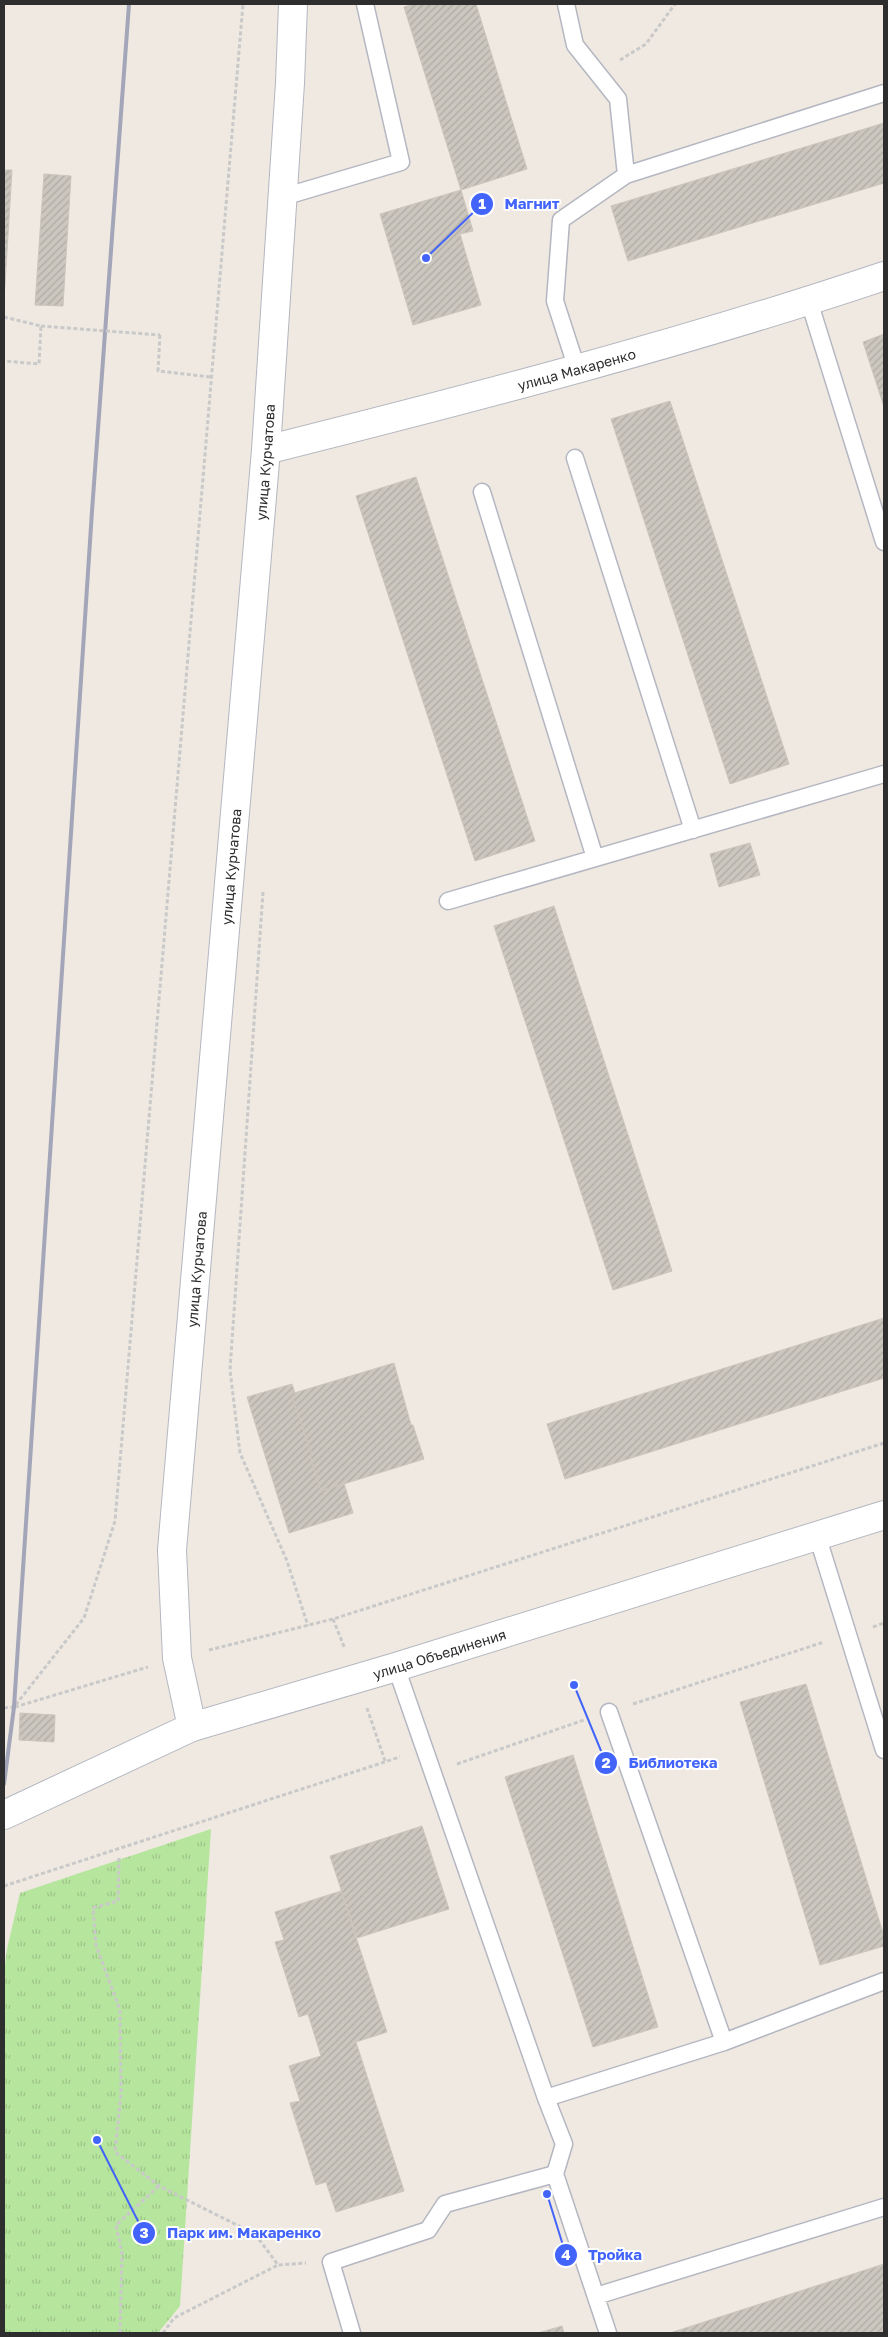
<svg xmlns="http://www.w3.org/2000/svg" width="888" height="2337" font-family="'Golos Text',sans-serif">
	<defs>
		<pattern id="park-tufts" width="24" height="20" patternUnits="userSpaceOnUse" patternTransform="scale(1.25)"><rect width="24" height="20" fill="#b6e59e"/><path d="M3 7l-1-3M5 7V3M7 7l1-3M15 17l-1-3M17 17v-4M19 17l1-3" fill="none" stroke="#9dc588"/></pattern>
		<pattern id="building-hatch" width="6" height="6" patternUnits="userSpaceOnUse" patternTransform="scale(1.25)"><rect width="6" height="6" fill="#cbc7bf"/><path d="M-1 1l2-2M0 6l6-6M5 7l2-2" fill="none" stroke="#afaba4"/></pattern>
	</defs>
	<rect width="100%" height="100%" fill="#efe9e1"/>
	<path fill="url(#park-tufts)" d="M 211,1829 L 180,2306 L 158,2333 L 4,2333 L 4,1974 L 7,1949 L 20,1893 Z"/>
	<path fill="url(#building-hatch)" stroke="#cbc5ba" d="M 414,4 L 476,4 L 527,169 L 461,190 L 404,7 Z
		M 884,123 L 884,183 L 628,261 L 611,206 Z
		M 4,170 L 12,170 L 4,300 Z
		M 44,174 L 71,176 L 63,306 L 35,305 Z
		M 461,190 L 473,231 L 460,234 L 481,305 L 413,325 L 380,214 Z
		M 884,334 L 884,407 L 863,342 Z
		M 670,401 L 789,764 L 730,784 L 611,419 Z
		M 416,477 L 535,841 L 475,861 L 356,496 Z
		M 750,843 L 760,875 L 719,887 L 710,854 Z
		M 554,906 L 672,1271 L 613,1290 L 494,926 Z
		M 884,1318 L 884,1378 L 565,1479 L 547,1424 Z
		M 394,1363 L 411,1425 L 413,1425 L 424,1459 L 321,1491 L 310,1456 L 312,1455 L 291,1394 Z
		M 292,1384 L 295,1393 L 291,1394 L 312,1455 L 310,1456 L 321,1491 L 344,1483 L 353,1513 L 289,1533 L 247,1397 Z
		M 806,1684 L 884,1936 L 884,1946 L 820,1965 L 740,1702 Z
		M 20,1713 L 55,1715 L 54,1742 L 19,1740 Z
		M 573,1755 L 658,2027 L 593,2047 L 505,1777 Z
		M 422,1826 L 449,1909 L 357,1938 L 330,1856 Z
		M 341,1891 L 387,2032 L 356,2042 L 404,2191 L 336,2212 L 326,2182 L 316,2185 L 290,2103 L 300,2101 L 289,2066 L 321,2056 L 308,2014 L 299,2017 L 275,1942 L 284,1940 L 275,1912 Z
		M 884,2264 L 884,2333 L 670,2333 Z
		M 562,2326 L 564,2333 L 538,2333 Z"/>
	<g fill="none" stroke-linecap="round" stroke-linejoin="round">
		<g stroke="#b4b7c1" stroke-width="19">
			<path id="service" d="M 566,4 L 575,45 L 618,99 L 626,175
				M 283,197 L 401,162 L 365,4
				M 809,301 L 884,542
				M 577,369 L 555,301 L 561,220 L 626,175 L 884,93
				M 575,458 L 693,830
				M 482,492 L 595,858
				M 448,901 L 884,774
				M 817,1535 L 884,1750
				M 396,1667 L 546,2098 L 724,2042 L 884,1981
				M 609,1712 L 724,2042
				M 555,2174 L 608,2333
				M 596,2296 L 884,2207
				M 352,2333 L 331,2262 L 428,2230 L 445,2204 L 555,2174 L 564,2144 L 546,2098"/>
		</g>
		<g stroke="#b4b7c1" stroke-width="30">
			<g id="minor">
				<path id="s1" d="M 266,450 C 473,398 681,344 884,276"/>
			</g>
		</g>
		<g stroke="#b4b7c1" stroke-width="30">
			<g id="tertiary">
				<path id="s2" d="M 192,1727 L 396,1667 L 884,1515"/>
			</g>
		</g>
		<g stroke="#b4b7c1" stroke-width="30">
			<g id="secondary">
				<path id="s3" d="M 4,1815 L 192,1727 L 177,1658 L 172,1550 L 266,450 L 290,83 L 293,4"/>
			</g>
		</g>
		<path stroke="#c9c9c9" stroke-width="3" stroke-dasharray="4 2.5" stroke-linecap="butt" d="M 620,60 L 646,44 L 675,4
			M 4,317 L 41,326 L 39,364 L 4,361
			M 160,335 L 158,371 L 211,377
			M 263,892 L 230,1370 L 240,1453 L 287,1561 L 308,1626
			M 333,1619 L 345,1649
			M 873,1627 L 884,1623
			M 209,1650 L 333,1619 L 884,1443
			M 633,1704 L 824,1642
			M 15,1707 L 148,1667
			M 4,1708 L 14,1707 L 84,1618 L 115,1521 L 243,4
			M 367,1708 L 385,1761
			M 457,1764 L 584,1720
			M 119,1858 L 118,1901 L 93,1908 L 96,1945 L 120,2010 L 121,2094 L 115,2152 L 159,2186 L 255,2234 L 278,2265 L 306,2263
			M 4,1886 L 400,1757
			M 120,2333 L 122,2253 L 116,2225 L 159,2186
			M 163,2333 L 174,2318 L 278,2265"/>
		<use href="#service" stroke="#fff" stroke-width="16"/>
		<use href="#minor" stroke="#fff" stroke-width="28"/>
		<use href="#tertiary" stroke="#fff" stroke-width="28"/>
		<use href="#secondary" stroke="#fff" stroke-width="28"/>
		<path stroke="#a3a6b8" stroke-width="4" d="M 4,1784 L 14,1707 L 92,511 L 129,4"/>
		<path stroke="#c9c9c9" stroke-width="3" stroke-dasharray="4 2.5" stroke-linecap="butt" d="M 41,326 L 160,335"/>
	</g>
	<g text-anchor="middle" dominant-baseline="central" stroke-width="4" stroke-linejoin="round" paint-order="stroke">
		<g font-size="14" fill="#2e2e2e" stroke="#fff">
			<text stroke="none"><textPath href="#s1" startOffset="321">улица Макаренко</textPath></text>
			<text stroke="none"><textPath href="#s3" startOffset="1478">улица Курчатова</textPath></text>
			<text stroke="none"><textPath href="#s3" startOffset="1072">улица Курчатова</textPath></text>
			<text stroke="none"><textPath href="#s3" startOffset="668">улица Курчатова</textPath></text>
			<text stroke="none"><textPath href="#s2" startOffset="258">улица Объединения</textPath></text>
		</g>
	</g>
	<path fill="none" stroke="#4264fb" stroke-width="2" d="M426 258L482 204M574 1685L606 1763M97 2140L144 2233M547 2194L566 2255"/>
	<g fill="#4264fb" stroke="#fff" stroke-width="2">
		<circle cx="426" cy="258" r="5"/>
		<circle cx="574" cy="1685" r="5"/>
		<circle cx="97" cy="2140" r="5"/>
		<circle cx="547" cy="2194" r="5"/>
		<circle cx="482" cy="204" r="12"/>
		<circle cx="606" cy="1763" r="12"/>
		<circle cx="144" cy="2233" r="12"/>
		<circle cx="566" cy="2255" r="12"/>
	</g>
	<g font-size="15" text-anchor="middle" font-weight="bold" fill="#fff">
		<text x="482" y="209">1</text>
		<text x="606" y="1768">2</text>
		<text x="144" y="2238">3</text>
		<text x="566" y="2260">4</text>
	</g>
	<g font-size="15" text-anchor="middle" font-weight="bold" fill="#4264fb" stroke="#fff" stroke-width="4" stroke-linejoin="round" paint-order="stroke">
		<text x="532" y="209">Магнит</text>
		<text x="673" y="1768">Библиотека</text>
		<text x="244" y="2238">Парк им. Макаренко</text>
		<text x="615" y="2260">Тройка</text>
	</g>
	<rect width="888" height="2337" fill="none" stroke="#2e2e2e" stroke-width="10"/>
</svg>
